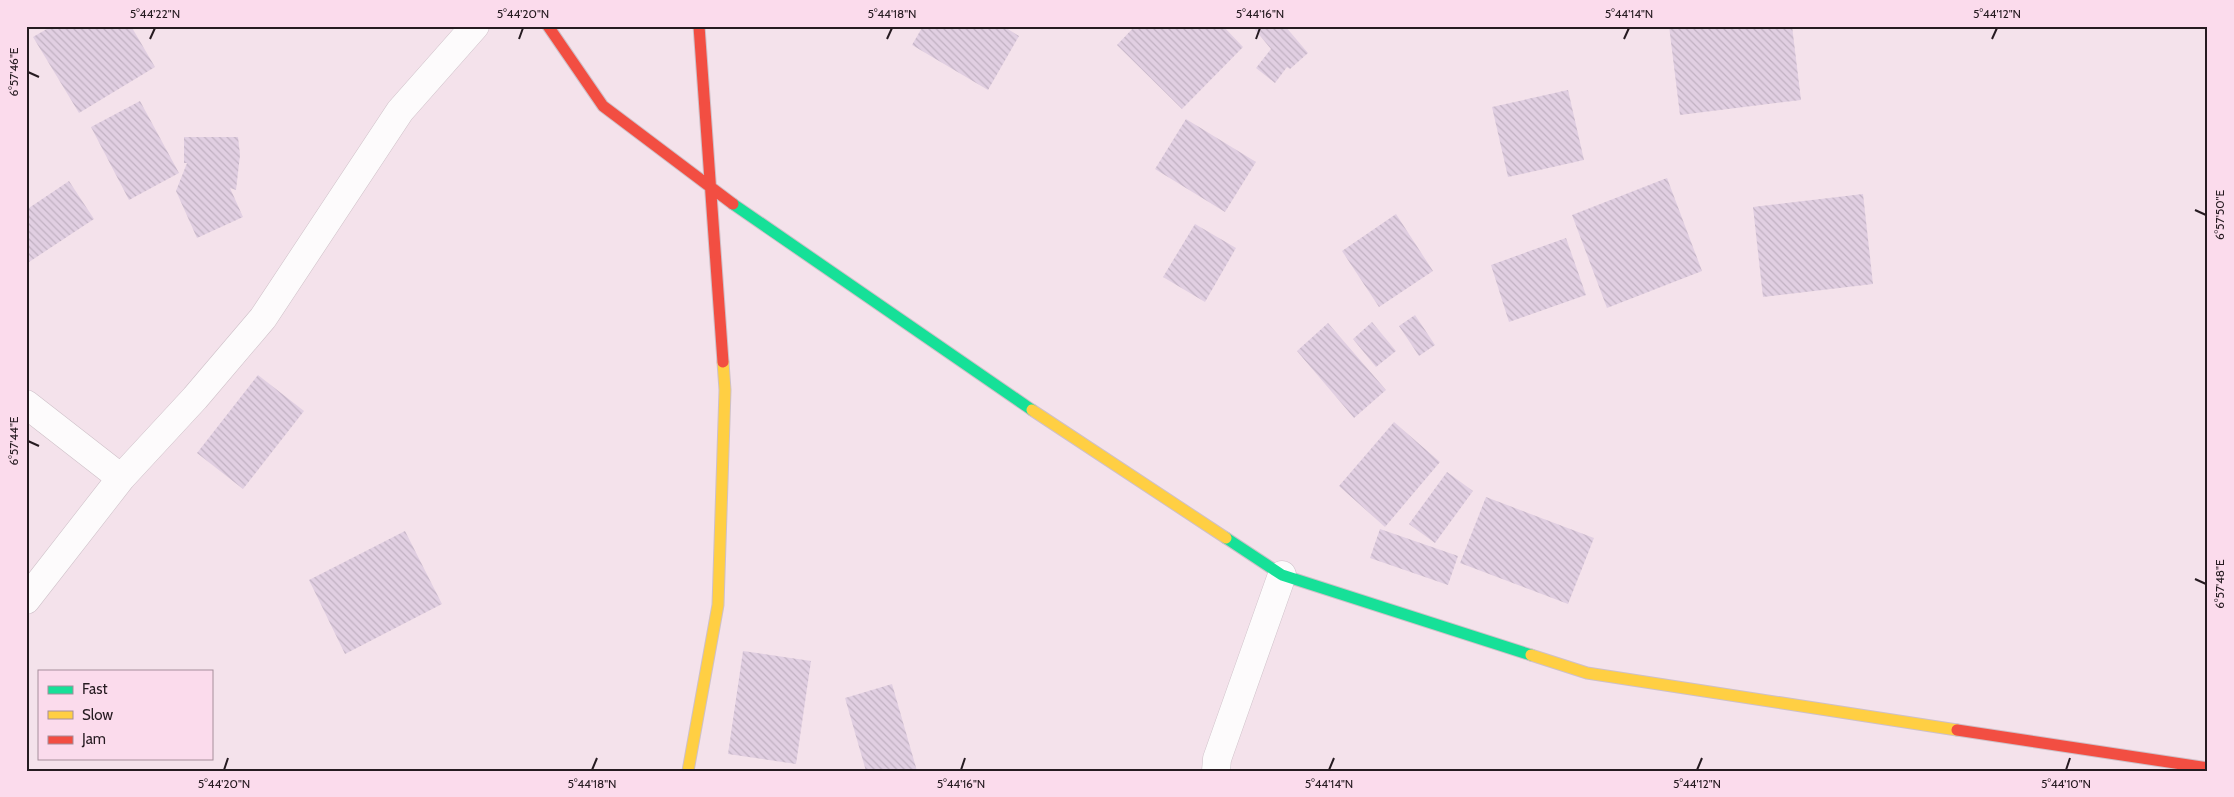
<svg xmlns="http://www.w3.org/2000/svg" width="2234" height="797" font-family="Cabin,sans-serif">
	<defs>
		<pattern id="building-back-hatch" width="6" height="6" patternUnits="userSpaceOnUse" patternTransform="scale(1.25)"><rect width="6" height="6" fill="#e1cfe2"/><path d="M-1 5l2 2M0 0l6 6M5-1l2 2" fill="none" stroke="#c1b1c2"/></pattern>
	</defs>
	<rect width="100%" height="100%" fill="#f4e2eb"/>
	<path fill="url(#building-back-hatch)" d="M 52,26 L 131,26 L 155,67 L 79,113 L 33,37 Z
		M 923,26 L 1003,26 L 1019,36 L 988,90 L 912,45 Z
		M 1135,26 L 1223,26 L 1243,47 L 1182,109 L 1117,45 Z
		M 1252,26 L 1285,26 L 1308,53 L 1290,69 L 1287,67 L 1275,83 L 1256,68 L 1271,49 Z
		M 1669,26 L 1792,26 L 1801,100 L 1680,115 Z
		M 1568,90 L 1584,160 L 1508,177 L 1492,107 Z
		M 140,101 L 179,173 L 129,200 L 91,127 Z
		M 1186,119 L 1256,162 L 1225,212 L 1155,169 Z
		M 184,137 L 238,137 L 240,155 L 236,190 L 230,188 L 243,217 L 197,238 L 176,191 L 187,163 L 184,163 Z
		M 1667,178 L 1702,271 L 1607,308 L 1572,215 Z
		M 69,181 L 94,219 L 29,262 L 26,258 L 26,210 Z
		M 1863,194 L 1873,284 L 1763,297 L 1753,207 Z
		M 1396,214 L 1433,271 L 1379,307 L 1342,251 Z
		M 1195,224 L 1236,248 L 1205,302 L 1163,277 Z
		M 1566,238 L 1586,295 L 1509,322 L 1491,265 Z
		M 1415,315 L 1435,345 L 1419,356 L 1399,326 Z
		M 1372,322 L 1396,351 L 1376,367 L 1353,339 Z
		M 1328,323 L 1386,390 L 1354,418 L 1297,351 Z
		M 258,375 L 304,411 L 243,489 L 197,453 Z
		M 1394,422 L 1440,462 L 1385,527 L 1339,486 Z
		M 1447,472 L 1473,491 L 1435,543 L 1409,524 Z
		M 1486,497 L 1594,538 L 1568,604 L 1460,563 Z
		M 1380,529 L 1458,556 L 1448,585 L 1370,558 Z
		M 405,531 L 442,604 L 345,654 L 309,580 Z
		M 743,651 L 811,661 L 796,764 L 728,754 Z
		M 892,684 L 917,771 L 866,771 L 845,698 Z"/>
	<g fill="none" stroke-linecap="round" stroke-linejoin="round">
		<g stroke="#cec0c8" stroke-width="29">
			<path id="street" d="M 26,404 L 121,478
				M 26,600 L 121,478 L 195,398 L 263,318 L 400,111 L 475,26
				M 1216,771 L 1217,759 L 1282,575"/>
		</g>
		<g stroke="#cec0c8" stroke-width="13">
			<path id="fast" d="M 733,204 L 1032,410
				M 1226,538 L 1282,575 L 1531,655"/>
		</g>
		<g stroke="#cec0c8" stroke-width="13">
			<path id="slow" d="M 1032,410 L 1226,538
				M 1531,655 L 1587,673 L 1957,730
				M 688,771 L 718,605 L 725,390 L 723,362"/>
		</g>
		<g stroke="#cec0c8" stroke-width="13">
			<path id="jam" d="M 548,26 L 603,106 L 733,204
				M 699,26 L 723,362
				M 1957,730 L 2208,768"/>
		</g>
		<use href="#street" stroke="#fdfbfc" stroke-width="28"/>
		<use href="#fast" stroke="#16e098" stroke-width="11"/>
		<use href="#slow" stroke="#ffcf43" stroke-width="11"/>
		<use href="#jam" stroke="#f24e42" stroke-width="11"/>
	</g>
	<path fill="none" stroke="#261b21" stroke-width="2" d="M 150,39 L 155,28M 519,39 L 523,28M 887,39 L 892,28M 1256,39 L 1260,28M 1624,39 L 1629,28M 1992,39 L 1997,28M 28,72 L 39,77M 2195,210 L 2206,215M 28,441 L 39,446M 2195,579 L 2206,584M 224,770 L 228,758M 592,770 L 597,758M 961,770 L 965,758M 1329,770 L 1334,758M 1697,770 L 1702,758M 2066,770 L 2070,758"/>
	<rect width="2234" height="797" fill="none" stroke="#fbdbec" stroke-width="55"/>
	<rect x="38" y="670" width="175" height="90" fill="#fbdbec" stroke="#a68e9b"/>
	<rect x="48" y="686" width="25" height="8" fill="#16e098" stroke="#a68e9b"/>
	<text x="82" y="694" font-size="15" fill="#261b21">Fast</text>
	<rect x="48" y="711" width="25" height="8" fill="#ffcf43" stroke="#a68e9b"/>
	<text x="82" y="720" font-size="15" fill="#261b21">Slow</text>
	<rect x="48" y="736" width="25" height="8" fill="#f24e42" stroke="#a68e9b"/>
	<text x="82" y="744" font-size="15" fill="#261b21">Jam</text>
	<rect x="28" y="28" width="2178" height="742" fill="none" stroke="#261b21" stroke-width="2"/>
	<g font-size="12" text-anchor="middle" fill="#261b21">
		<text x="155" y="18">5°44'22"N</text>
		<text x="523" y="18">5°44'20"N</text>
		<text x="892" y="18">5°44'18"N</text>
		<text x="1260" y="18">5°44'16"N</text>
		<text x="1629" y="18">5°44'14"N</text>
		<text x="1997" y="18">5°44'12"N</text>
		<text transform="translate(14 72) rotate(-90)" y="4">6°57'46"E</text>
		<text transform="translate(2220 215) rotate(-90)" y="4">6°57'50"E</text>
		<text transform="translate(14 441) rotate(-90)" y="4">6°57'44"E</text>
		<text transform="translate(2220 584) rotate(-90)" y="4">6°57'48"E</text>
		<text x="224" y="788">5°44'20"N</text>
		<text x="592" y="788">5°44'18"N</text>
		<text x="961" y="788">5°44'16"N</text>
		<text x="1329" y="788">5°44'14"N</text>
		<text x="1697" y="788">5°44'12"N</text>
		<text x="2066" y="788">5°44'10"N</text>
	</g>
</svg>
